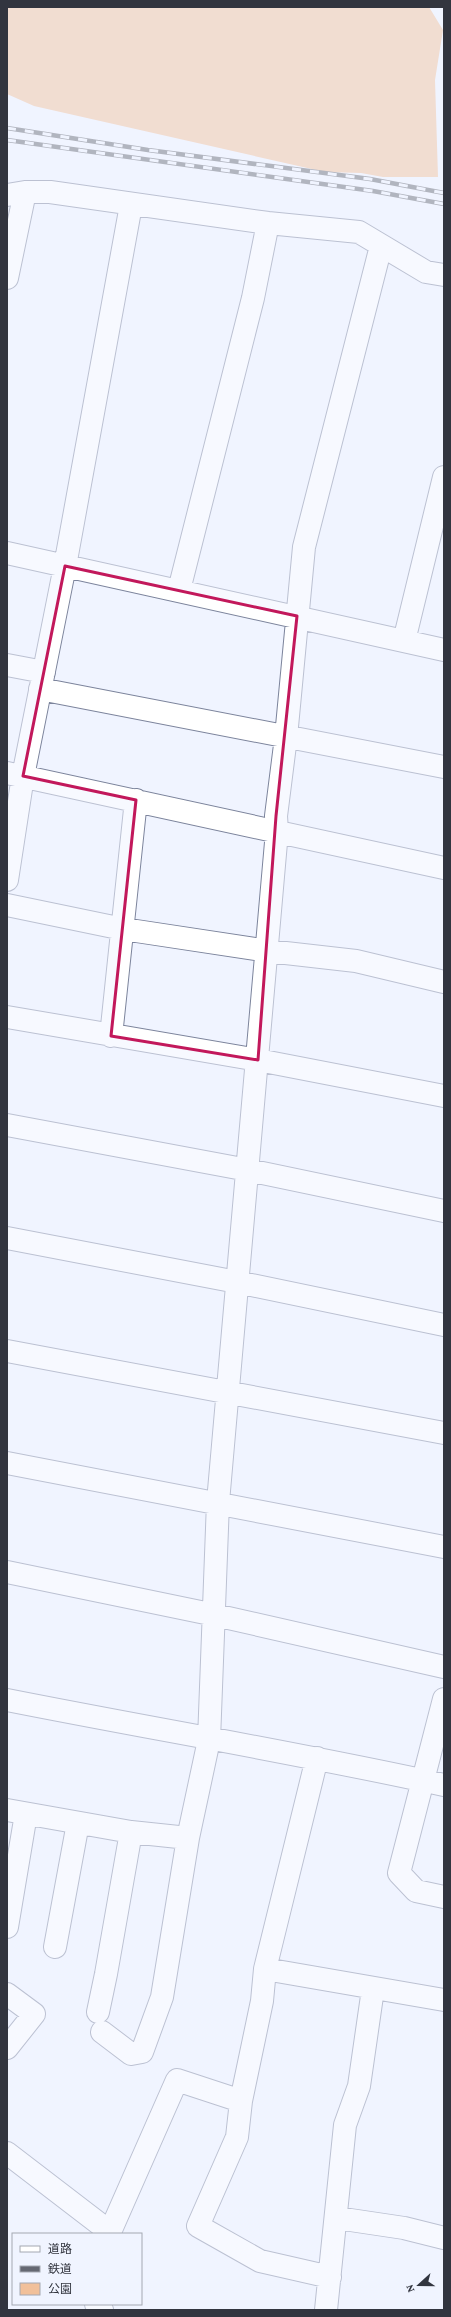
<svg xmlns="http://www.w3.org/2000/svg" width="451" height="2317" font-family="'Crimson Pro','Noto Sans JP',serif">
	<rect width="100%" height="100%" fill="#f0f4ff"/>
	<path fill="#f1c09a" d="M 7,7 L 429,7 L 443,30 L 435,80 L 438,177 L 383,177 L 361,173 L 325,172 L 34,106 L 7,94 Z"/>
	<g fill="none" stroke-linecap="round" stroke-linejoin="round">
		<g stroke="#7c849c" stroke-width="24">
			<path id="minor" d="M 7,195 L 25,192 L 50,192 L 268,223 L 359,232 L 426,272 L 444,275
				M 7,278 L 25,192
				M 7,553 L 444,650
				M 179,590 L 253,298 L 268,223
				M 404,641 L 444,477
				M 7,665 L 44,672
				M 40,689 L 444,767
				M 7,773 L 444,868
				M 7,880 L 23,776 L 65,566 L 131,205
				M 7,905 L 123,929 L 268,951 L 356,961 L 444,982
				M 7,1017 L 258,1060 L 444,1096
				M 111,1036 L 136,800
				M 7,1125 L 248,1170 L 444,1211
				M 7,1238 L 237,1282 L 444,1325
				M 7,1351 L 444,1433
				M 7,1463 L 444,1547
				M 7,1572 L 215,1615 L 444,1667
				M 444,1699 L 399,1873 L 416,1891 L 444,1897
				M 7,1700 C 153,1729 299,1753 444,1785
				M 317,1758 L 265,1969 L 262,2001 L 241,2101 L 237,2137 L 198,2226 L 260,2261 L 330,2277
				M 7,1810 L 131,1832 L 188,1838 L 209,1740 L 218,1502 L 277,831 L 276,816 L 286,737 L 304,547 L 381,246
				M 7,1927 L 26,1814
				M 55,1947 L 78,1823
				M 265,1969 L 444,2000
				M 7,1994 L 34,2014 L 7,2048
				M 98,2012 L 106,1974 L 131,1832
				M 102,2032 L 131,2054 L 142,2052 L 162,1997 L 188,1838
				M 7,2153 L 110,2232 L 177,2080 L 241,2101
				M 337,2218 L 404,2228 L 444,2238
				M 96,2304 L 102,2310
				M 326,2310 L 345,2125 L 359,2086 L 373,1989"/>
		</g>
		<use href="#minor" stroke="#fff" stroke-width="22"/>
		<g stroke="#656872" stroke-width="4.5">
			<path id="rail" d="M 7,128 L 148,150 L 370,179 L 444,193
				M 7,140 L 373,191 L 444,204"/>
		</g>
		<use href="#rail" stroke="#f0f4ff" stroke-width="3" stroke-dasharray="9" stroke-linecap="butt"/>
	</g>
	<path d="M0 0H451V2317H0ZM 65,566 L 297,616 L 276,816 L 258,1060 L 111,1036 L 136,800 L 23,776 Z" fill="#f0f4ff" fill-opacity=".55" fill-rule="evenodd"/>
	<path fill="none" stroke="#c2185b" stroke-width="3" stroke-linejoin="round" d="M 65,566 L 297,616 L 276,816 L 258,1060 L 111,1036 L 136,800 L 23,776 Z"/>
	<rect width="451" height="2317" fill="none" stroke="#32353f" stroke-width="16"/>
	<rect x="12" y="2233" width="130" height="72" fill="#f0f4ff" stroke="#a4a8b2"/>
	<rect x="20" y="2246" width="20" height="6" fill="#ffffff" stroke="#a4a8b2"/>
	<text x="48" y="2253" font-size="12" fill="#32353f">道路</text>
	<rect x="20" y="2266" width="20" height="6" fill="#656872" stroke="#a4a8b2"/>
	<text x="48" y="2273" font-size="12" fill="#32353f">鉄道</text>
	<rect x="20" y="2283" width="20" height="12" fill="#f1c09a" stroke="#a4a8b2"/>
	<text x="48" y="2293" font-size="12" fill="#32353f">公園</text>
	<g transform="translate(419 2285) rotate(249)" stroke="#f0f4ff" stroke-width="3" paint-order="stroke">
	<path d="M0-3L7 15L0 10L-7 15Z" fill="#32353f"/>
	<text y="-6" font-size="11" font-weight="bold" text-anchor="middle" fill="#32353f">N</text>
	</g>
</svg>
